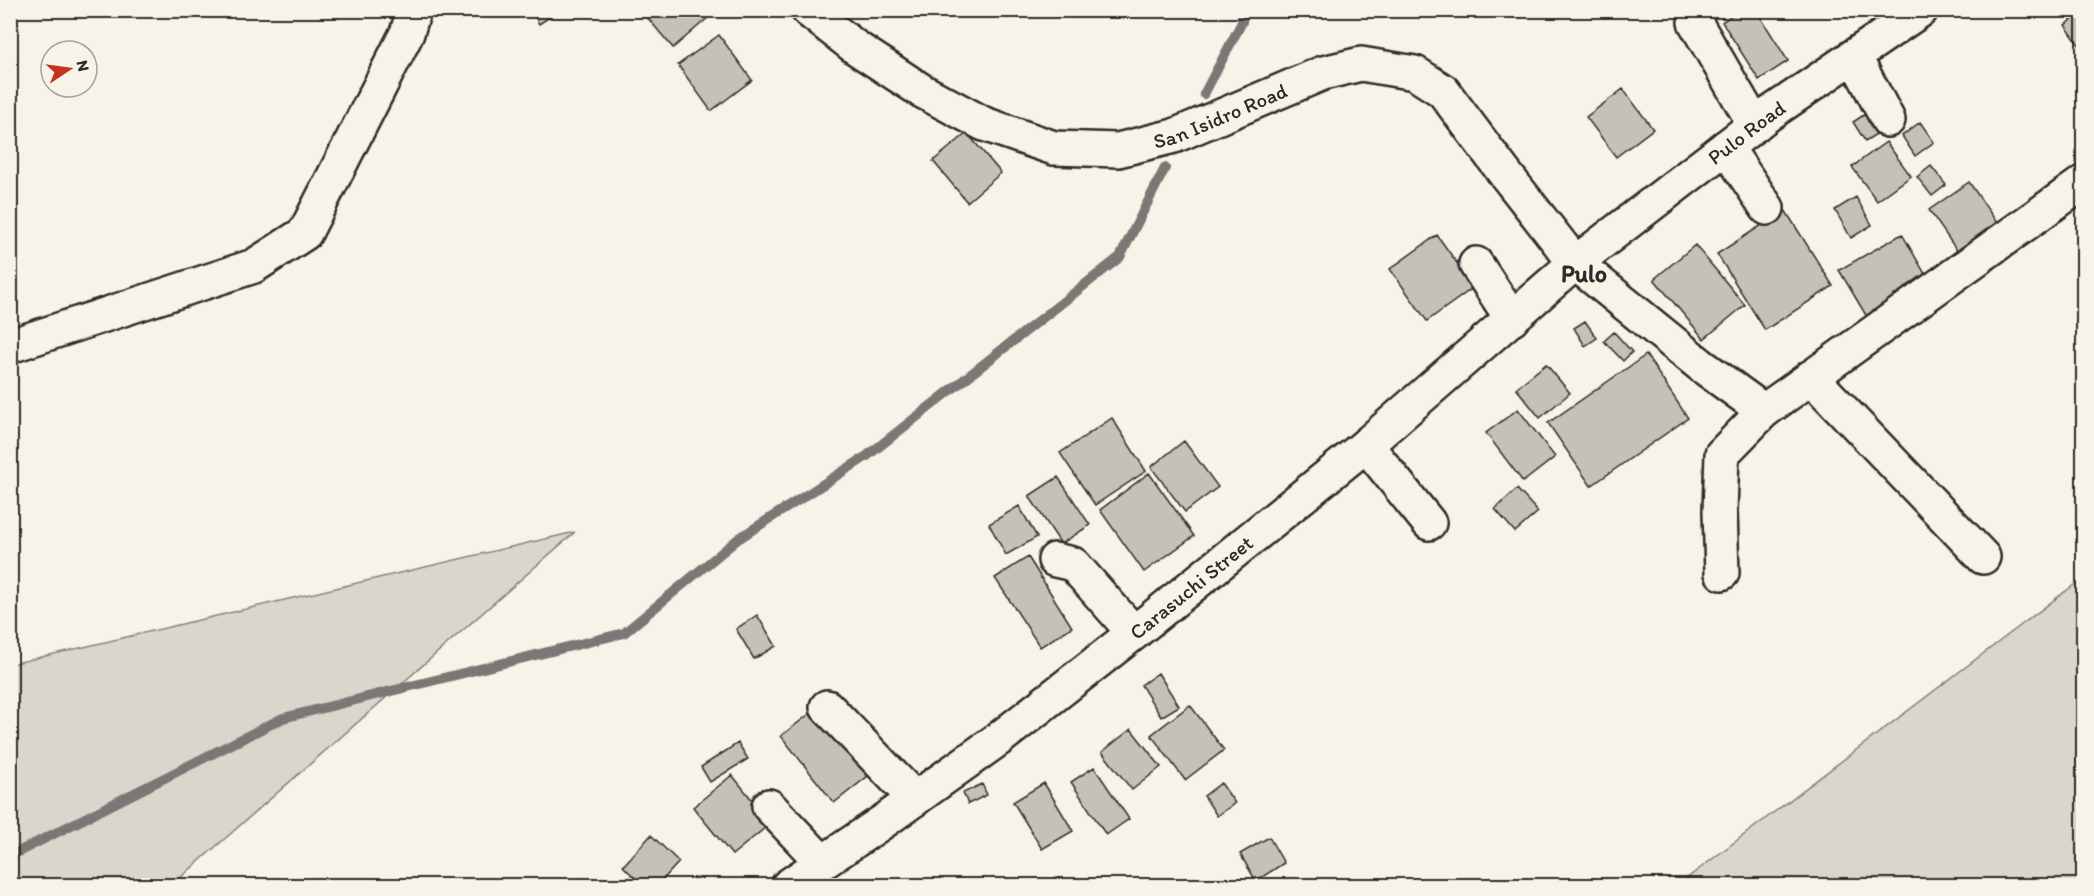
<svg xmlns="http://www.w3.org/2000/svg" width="2094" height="896" font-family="Itim,sans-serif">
	<rect width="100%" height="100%" fill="#f7f3e8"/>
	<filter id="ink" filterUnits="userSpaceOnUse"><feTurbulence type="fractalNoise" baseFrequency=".0167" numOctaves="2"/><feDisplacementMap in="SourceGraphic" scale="12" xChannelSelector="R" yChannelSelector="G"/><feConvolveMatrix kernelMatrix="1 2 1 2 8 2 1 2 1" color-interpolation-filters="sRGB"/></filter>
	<g filter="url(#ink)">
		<path fill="#dad6cc" stroke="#82807c" stroke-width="1.5" d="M 575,532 L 172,885 L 11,885 L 11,664 Z
			M 2083,578 L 2083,885 L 1678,885 Z"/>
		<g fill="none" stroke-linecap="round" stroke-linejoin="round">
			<path stroke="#7a7874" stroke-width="10" d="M 1204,94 L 1242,22 L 1243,10
				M 10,856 L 283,718 L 624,633 L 738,539 L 867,456 L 1120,257 L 1165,168"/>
		</g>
		<path fill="#c4c1b9" stroke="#2b2b2b" stroke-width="1.5" d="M 531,10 L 561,10 L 539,24 Z
			M 641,10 L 717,10 L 673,48 Z
			M 1739,10 L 1756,10 L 1788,61 L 1759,80 L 1722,22 Z
			M 2084,12 L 2084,52 L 2065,25 Z
			M 719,35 L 752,80 L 711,111 L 678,65 Z
			M 1623,89 L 1653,129 L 1616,157 L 1586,117 Z
			M 1876,107 L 1888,127 L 1865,141 L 1853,122 Z
			M 1920,122 L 1934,142 L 1915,156 L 1902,136 Z
			M 967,133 L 1001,173 L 967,202 L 933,161 Z
			M 1886,142 L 1911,176 L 1877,201 L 1852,167 Z
			M 1931,166 L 1946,185 L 1932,196 L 1917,177 Z
			M 1969,182 L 2004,233 L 1964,261 L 1929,210 Z
			M 1856,197 L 1872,225 L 1851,238 L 1835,210 Z
			M 1785,210 L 1833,286 L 1765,330 L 1717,254 Z
			M 1902,234 L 1932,286 L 1870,322 L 1839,270 Z
			M 1437,235 L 1474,287 L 1427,321 L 1390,269 Z
			M 1695,245 L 1745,305 L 1704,339 L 1654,279 Z
			M 1585,321 L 1597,338 L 1585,346 L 1574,328 Z
			M 1614,332 L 1632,352 L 1623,361 L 1604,341 Z
			M 1646,355 L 1688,418 L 1591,486 L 1548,423 Z
			M 1546,364 L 1570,393 L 1540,418 L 1516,388 Z
			M 1518,409 L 1555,457 L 1523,482 L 1486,433 Z
			M 1112,418 L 1146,471 L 1095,505 L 1060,453 Z
			M 1184,441 L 1218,487 L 1185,512 L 1151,467 Z
			M 1149,473 L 1194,536 L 1144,572 L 1100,510 Z
			M 1058,477 L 1090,525 L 1061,544 L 1029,496 Z
			M 1517,489 L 1538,512 L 1515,532 L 1495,509 Z
			M 1019,506 L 1037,537 L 1006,555 L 989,524 Z
			M 1028,557 L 1072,627 L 1040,647 L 995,578 Z
			M 757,615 L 776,646 L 754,659 L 736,629 Z
			M 1158,673 L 1179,706 L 1161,717 L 1141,685 Z
			M 821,705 L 873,772 L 834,803 L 781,736 Z
			M 1190,705 L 1224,750 L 1185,780 L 1151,735 Z
			M 1131,729 L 1161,767 L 1132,790 L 1102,752 Z
			M 738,743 L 748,759 L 710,782 L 701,767 Z
			M 1094,767 L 1129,819 L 1106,835 L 1071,782 Z
			M 732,775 L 771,823 L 732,855 L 693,807 Z
			M 1044,783 L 1073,831 L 1042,849 L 1013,802 Z
			M 1221,783 L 1235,803 L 1217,816 L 1204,796 Z
			M 982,784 L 987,795 L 968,804 L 963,793 Z
			M 651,835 L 679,862 L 657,886 L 643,886 L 623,866 Z
			M 1269,837 L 1284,863 L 1256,881 L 1240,854 Z"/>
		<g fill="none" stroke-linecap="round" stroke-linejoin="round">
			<g stroke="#2b2b2b" stroke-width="38">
				<g id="minor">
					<path id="s1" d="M 808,10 L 855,47 L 922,91 L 984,124 L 1054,148 L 1118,150 L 1174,136 L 1323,73 L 1361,64 L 1415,73 L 1443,91 L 1503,171 L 1575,263 L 1702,366 L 1764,411"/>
					<path d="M 1695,22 L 1755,125"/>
					<path d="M 1854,56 L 1888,120"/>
					<path d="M 1726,147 L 1767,208"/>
					<path d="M 1476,264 L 1512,319"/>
					<path d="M 10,346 L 254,266 L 305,233 L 407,33 L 414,10"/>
					<path d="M 1811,377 L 1983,557"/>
					<path d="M 1366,445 L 1429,523"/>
					<path d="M 1055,560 L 1073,564 L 1134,633"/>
					<path d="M 1722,573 L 1720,511 L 1722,454 L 1764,411 L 2084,182"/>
					<path d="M 827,707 L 915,799"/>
					<path d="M 769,806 L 822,862"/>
					<path id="s2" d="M 788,886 L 884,821 L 1000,738 L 1134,633 L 1366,445 L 1575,263 L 1769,114 L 1921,10"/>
				</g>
			</g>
			<use href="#minor" stroke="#f7f3e8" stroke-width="33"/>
		</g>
	</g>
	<g text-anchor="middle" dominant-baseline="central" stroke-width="4.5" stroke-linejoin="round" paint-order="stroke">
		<g font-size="21" fill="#2b2b2b" stroke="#f7f3e8">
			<text stroke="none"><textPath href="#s1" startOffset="456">San Isidro Road</textPath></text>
			<text stroke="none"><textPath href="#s2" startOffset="1220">Pulo Road</textPath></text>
			<text stroke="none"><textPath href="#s2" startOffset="502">Carasuchi Street</textPath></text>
		</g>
		<g font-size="24" font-weight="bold" fill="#2b2b2b" stroke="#f7f3e8">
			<text x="1584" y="273">Pulo</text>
		</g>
	</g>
	<rect width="2094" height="896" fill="none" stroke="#f7f3e8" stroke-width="36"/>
	<rect x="18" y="18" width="2058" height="860" fill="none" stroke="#2b2b2b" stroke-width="2" filter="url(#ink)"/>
	<g transform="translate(69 69) rotate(77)"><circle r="28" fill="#f7f3e8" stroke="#a5a39c" stroke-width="1.5"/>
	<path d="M0-4.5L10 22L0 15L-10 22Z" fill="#c8321e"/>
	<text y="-9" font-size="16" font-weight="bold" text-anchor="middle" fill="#2b2b2b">N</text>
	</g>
</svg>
